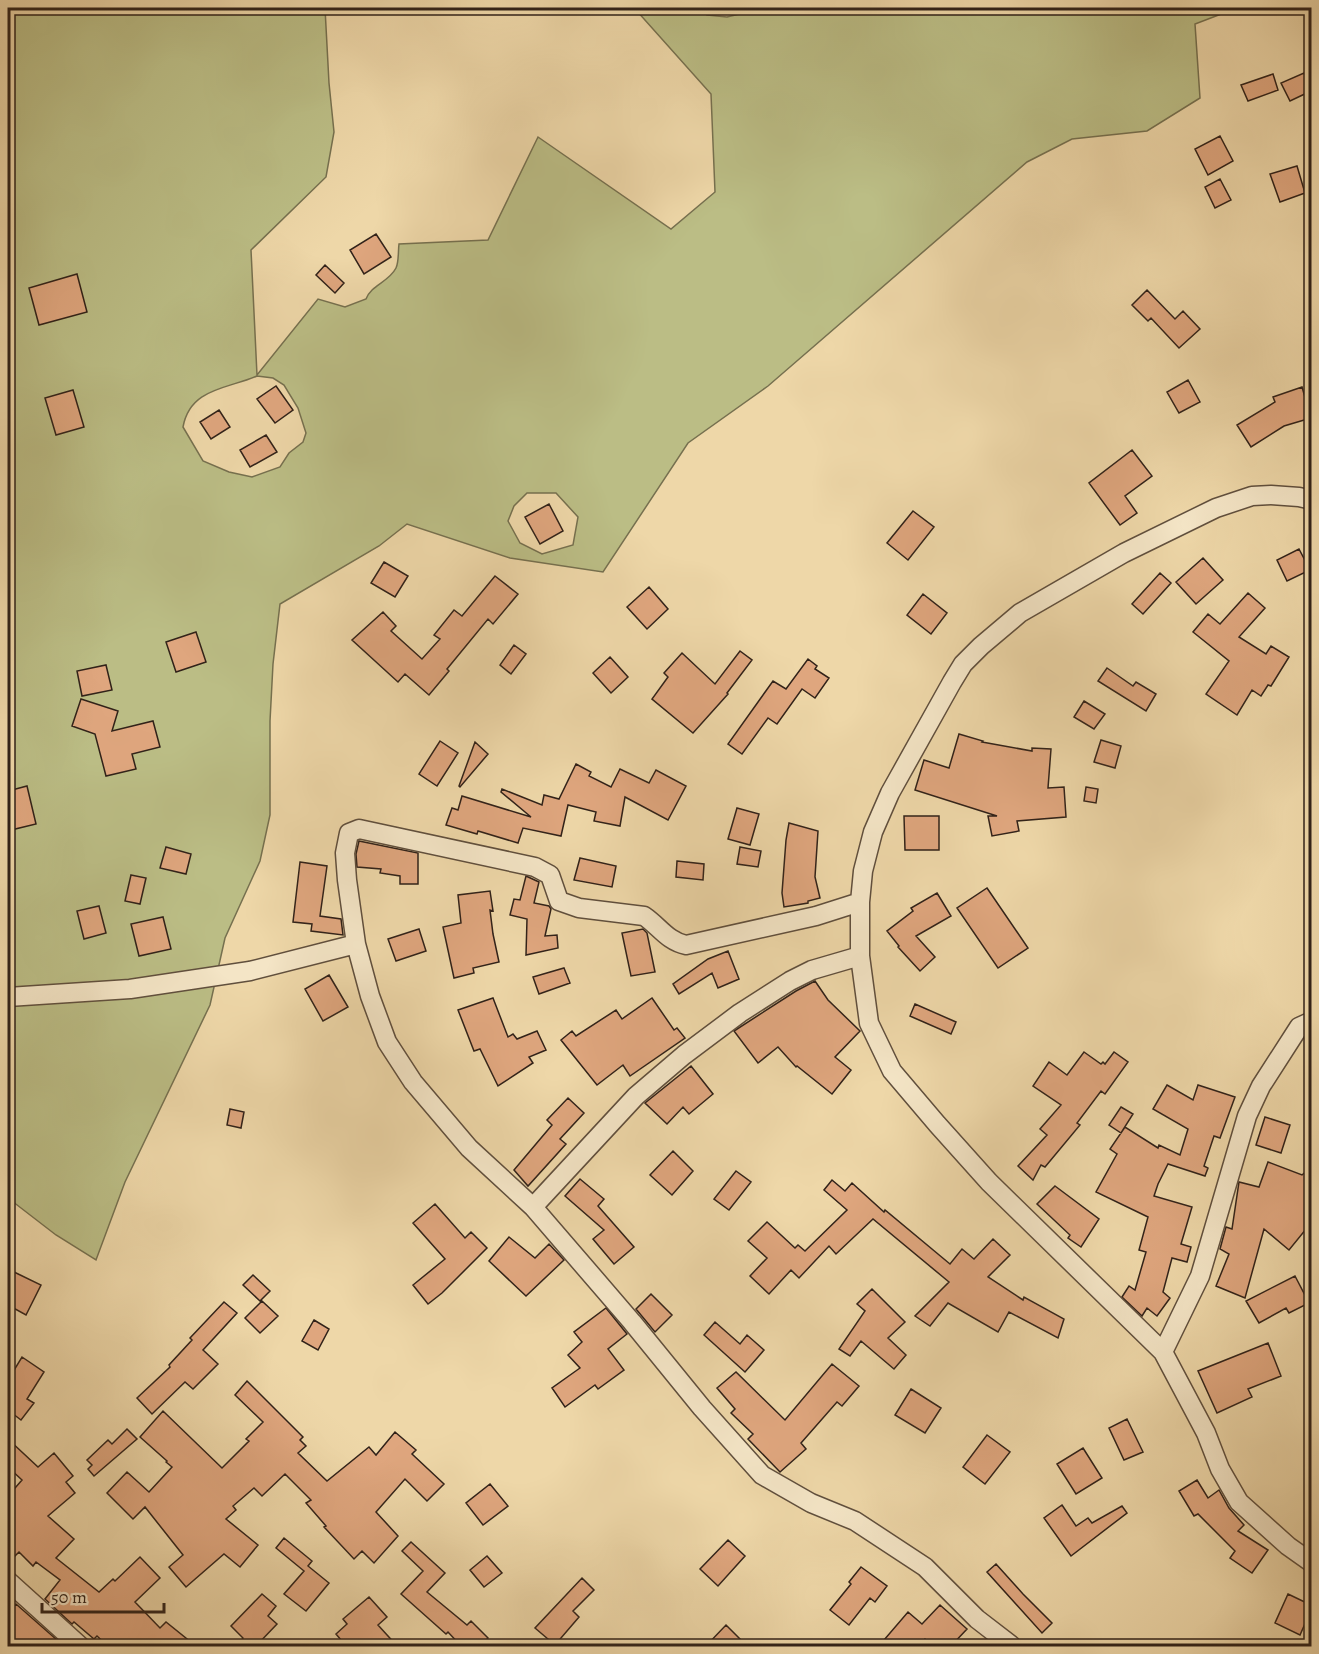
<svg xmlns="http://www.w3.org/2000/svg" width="1319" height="1654" font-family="Alegreya,serif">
	<rect width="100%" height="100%" fill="#eed7a8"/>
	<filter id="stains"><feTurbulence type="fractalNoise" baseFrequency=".00333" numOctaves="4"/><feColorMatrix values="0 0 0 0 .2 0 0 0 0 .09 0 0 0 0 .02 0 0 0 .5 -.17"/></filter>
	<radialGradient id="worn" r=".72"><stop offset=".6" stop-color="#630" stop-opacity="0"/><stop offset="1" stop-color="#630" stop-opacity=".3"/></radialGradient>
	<path fill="#bbbd85" stroke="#76704f" stroke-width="1.5" fill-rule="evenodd" d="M 8,8 L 325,8 L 329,83 L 334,132 L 326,177 L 251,250 L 257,375 L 318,299 L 345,307 L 366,299 C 371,285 389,282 396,268 C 399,262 398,251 399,244 L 488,240 L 538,137 L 671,229 L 715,192 L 711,94 L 636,10 L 636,8 L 697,8 L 707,15 L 727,17 L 748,12 L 758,8 L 1237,8 L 1195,24 L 1200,98 L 1147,131 L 1072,139 L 1027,162 L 768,386 L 688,443 L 603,572 L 510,558 L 407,524 L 379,546 L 280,604 L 273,664 L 270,721 L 270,815 L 260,861 L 225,938 L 210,1005 L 125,1182 L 96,1260 L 56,1235 L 8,1198 ZM 257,376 L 273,378 L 284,385 L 298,408 L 306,433 L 303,442 L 289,453 L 280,467 L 252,477 L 229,472 L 203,461 L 183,427 C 190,388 227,389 257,376 ZM 527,493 L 556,493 L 578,517 L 573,545 L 542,554 L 520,543 L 508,521 L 514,506 Z"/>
	<path fill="#dfa67e" stroke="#312219" stroke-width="1.5" d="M 1304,73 L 1311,91 L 1290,101 L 1281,83 Z
		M 1273,74 L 1278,90 L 1248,101 L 1241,85 Z
		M 1220,136 L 1233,161 L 1208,175 L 1195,149 Z
		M 1297,166 L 1305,193 L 1280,202 L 1270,174 Z
		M 1220,179 L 1231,200 L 1215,208 L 1205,187 Z
		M 376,234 L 391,257 L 364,274 L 350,250 Z
		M 325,265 L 344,283 L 335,293 L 316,275 Z
		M 77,274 L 87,312 L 39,325 L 29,288 Z
		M 1147,290 L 1175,319 L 1183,311 L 1200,329 L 1179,348 L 1151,318 L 1148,321 L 1132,305 Z
		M 1188,380 L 1200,402 L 1179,413 L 1167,392 Z
		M 276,386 L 293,410 L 275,423 L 257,399 Z
		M 1302,387 L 1311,418 L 1284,426 L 1251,447 L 1237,425 L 1275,402 L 1273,397 Z
		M 73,390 L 84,427 L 56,435 L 45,398 Z
		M 219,410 L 230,427 L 211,439 L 200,422 Z
		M 266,435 L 277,452 L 250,467 L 240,450 Z
		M 1132,450 L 1152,476 L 1125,496 L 1137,513 L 1120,525 L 1089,483 Z
		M 549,504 L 563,531 L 540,544 L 525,517 Z
		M 913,511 L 934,527 L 908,560 L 887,543 Z
		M 1299,549 L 1310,570 L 1287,581 L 1277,560 Z
		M 1203,558 L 1223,580 L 1196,604 L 1176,582 Z
		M 384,562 L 408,576 L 395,597 L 371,583 Z
		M 1160,573 L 1171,583 L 1143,614 L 1132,604 Z
		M 495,576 L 518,594 L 493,624 L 488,619 L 447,669 L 449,671 L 429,695 L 405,674 L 398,682 L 352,640 L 383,612 L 396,626 L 391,631 L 422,659 L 440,639 L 434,635 L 454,610 L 462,616 Z
		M 649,587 L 668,609 L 647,629 L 627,607 Z
		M 1248,593 L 1265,608 L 1239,637 L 1266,654 L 1271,646 L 1289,657 L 1271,686 L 1268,685 L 1261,696 L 1252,690 L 1237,715 L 1206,694 L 1229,661 L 1193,632 L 1208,614 L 1220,624 Z
		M 923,594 L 947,613 L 931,634 L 907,615 Z
		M 196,632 L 206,662 L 176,672 L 166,642 Z
		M 514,645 L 526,654 L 511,674 L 500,665 Z
		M 740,651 L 752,660 L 727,693 L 728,694 L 693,733 L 652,699 L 668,677 L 664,673 L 682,653 L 715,684 Z
		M 610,657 L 628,677 L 611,693 L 593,673 Z
		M 808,659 L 817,666 L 815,669 L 829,678 L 815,698 L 802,689 L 777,724 L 768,718 L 742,754 L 728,744 L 773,681 L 786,689 Z
		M 106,665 L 112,690 L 82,696 L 77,671 Z
		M 1107,668 L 1133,686 L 1136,682 L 1156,694 L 1146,711 L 1098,681 Z
		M 81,699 L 118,711 L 112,731 L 153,721 L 160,747 L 132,754 L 136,769 L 106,776 L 95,734 L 72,726 Z
		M 1084,701 L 1105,714 L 1094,729 L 1074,717 Z
		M 959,734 L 983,741 L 982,742 L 1032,751 L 1032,748 L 1051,749 L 1048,788 L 1064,787 L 1066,817 L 1017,821 L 1019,831 L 992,836 L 988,816 L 997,816 L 915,790 L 924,760 L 949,768 Z
		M 1101,740 L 1121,746 L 1115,768 L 1094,762 Z
		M 440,741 L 458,753 L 437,786 L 419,774 Z
		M 475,742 L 488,754 L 460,787 L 459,786 Z
		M 576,764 L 591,772 L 589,776 L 611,787 L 620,769 L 649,783 L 656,770 L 686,786 L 668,820 L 625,797 L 620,826 L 594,821 L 596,812 L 568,805 L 561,836 L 523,828 L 518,843 L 478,831 L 477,834 L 446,825 L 452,808 L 458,810 L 462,796 L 531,817 L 501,792 L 502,789 L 542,805 L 544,795 L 559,799 Z
		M 27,786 L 36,824 L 11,830 L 8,815 L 8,791 Z
		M 1086,787 L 1098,789 L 1096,803 L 1084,801 Z
		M 737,808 L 759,814 L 750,845 L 728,839 Z
		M 904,816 L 939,816 L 939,850 L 905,850 Z
		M 789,823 L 818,831 L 815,877 L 820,898 L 808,901 L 808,903 L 784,907 L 782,893 L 786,840 Z
		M 359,841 L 418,853 L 418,884 L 400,884 L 400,876 L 380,873 L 381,869 L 357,867 L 356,854 Z
		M 166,847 L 191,854 L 186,874 L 160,868 Z
		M 740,847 L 761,851 L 758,867 L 737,864 Z
		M 580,858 L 616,866 L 612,887 L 574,880 Z
		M 677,861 L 704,864 L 703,880 L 676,877 Z
		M 300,862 L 327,866 L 320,916 L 341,919 L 343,935 L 311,931 L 312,924 L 293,922 Z
		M 131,875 L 146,878 L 140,904 L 125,901 Z
		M 526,876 L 539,882 L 534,903 L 549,906 L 551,909 L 545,936 L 557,935 L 558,948 L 526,955 L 527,919 L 510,915 L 514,899 L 520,900 Z
		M 987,888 L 1028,948 L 998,968 L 957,908 Z
		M 490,891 L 493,911 L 490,910 L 493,934 L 499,962 L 473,968 L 474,973 L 454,978 L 443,927 L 461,923 L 458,895 Z
		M 937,893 L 951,916 L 916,936 L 935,957 L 920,971 L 898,947 L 899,946 L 887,931 L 913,911 L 911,908 Z
		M 99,906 L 106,933 L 84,939 L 77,911 Z
		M 163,917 L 171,949 L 139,956 L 131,924 Z
		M 419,929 L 426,951 L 396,961 L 388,939 Z
		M 643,929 L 647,933 L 655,972 L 631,976 L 622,933 Z
		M 728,951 L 739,979 L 718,988 L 712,973 L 679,994 L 673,984 L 708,959 Z
		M 564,968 L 570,983 L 539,994 L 533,977 Z
		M 329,975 L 348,1007 L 323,1021 L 305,989 Z
		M 815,981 L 828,1000 L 860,1031 L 835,1057 L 851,1070 L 832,1094 L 797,1066 L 796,1067 L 778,1047 L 758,1063 L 734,1031 L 796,991 Z
		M 493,998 L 508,1037 L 513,1034 L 517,1039 L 537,1031 L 546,1050 L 529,1057 L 533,1063 L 498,1086 L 480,1049 L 474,1051 L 458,1010 Z
		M 652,998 L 674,1030 L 677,1028 L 685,1038 L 630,1076 L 623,1065 L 597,1085 L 561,1040 L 572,1031 L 576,1036 L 616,1010 L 622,1019 Z
		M 915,1004 L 956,1022 L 951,1034 L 910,1016 Z
		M 1084,1052 L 1101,1064 L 1103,1062 L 1105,1064 L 1114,1052 L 1128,1062 L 1105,1094 L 1101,1091 L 1077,1123 L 1080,1125 L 1045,1167 L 1041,1165 L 1033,1180 L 1018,1166 L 1047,1135 L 1040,1129 L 1061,1105 L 1033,1086 L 1049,1062 L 1067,1075 Z
		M 691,1066 L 713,1094 L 689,1114 L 683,1107 L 667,1124 L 645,1103 Z
		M 1167,1085 L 1193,1100 L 1198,1085 L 1235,1097 L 1220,1138 L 1214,1136 L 1204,1166 L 1208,1168 L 1205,1176 L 1168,1164 L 1158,1184 L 1154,1196 L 1192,1207 L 1181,1244 L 1191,1247 L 1187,1262 L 1172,1258 L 1163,1292 L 1170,1298 L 1157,1316 L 1147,1308 L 1142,1316 L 1122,1297 L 1129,1286 L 1135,1290 L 1146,1252 L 1139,1250 L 1148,1217 L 1096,1192 L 1117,1154 L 1110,1149 L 1125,1127 L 1158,1148 L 1159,1145 L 1180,1155 L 1188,1129 L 1153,1109 Z
		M 568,1098 L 584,1113 L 560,1139 L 566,1144 L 528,1186 L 514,1170 L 552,1125 L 547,1120 Z
		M 1121,1107 L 1133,1114 L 1121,1133 L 1109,1125 Z
		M 230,1109 L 244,1112 L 241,1128 L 227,1125 Z
		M 1265,1117 L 1290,1125 L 1281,1153 L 1256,1145 Z
		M 673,1151 L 693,1171 L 672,1195 L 650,1175 Z
		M 1268,1162 L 1302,1175 L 1311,1167 L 1311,1223 L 1289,1250 L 1264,1229 L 1245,1298 L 1216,1286 L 1229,1254 L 1220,1249 L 1226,1227 L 1232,1229 L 1239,1182 L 1259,1187 Z
		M 736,1171 L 751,1182 L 729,1210 L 714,1199 Z
		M 580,1179 L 604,1199 L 598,1206 L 634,1247 L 614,1264 L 593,1239 L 604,1230 L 565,1196 Z
		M 832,1180 L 845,1191 L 852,1183 L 884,1212 L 885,1210 L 950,1264 L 962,1249 L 974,1259 L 993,1239 L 1010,1255 L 988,1277 L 1023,1300 L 1024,1297 L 1064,1319 L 1058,1338 L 1009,1312 L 998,1332 L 948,1303 L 930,1326 L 915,1316 L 949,1282 L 873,1219 L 836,1254 L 829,1246 L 799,1278 L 791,1270 L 769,1294 L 750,1276 L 767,1258 L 748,1241 L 767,1222 L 795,1248 L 798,1245 L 805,1251 L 847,1210 L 824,1190 Z
		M 1055,1186 L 1099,1219 L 1081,1247 L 1068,1238 L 1070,1235 L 1037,1204 Z
		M 435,1204 L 465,1238 L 471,1232 L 487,1248 L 442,1293 L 428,1304 L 413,1285 L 445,1259 L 413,1223 Z
		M 509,1237 L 535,1258 L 549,1244 L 564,1260 L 526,1296 L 489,1261 Z
		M 12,1271 L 41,1285 L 26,1315 L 8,1305 L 8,1280 Z
		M 253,1275 L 270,1291 L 260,1301 L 243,1285 Z
		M 1295,1276 L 1309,1303 L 1289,1313 L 1286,1308 L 1259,1323 L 1246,1301 Z
		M 872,1289 L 905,1322 L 888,1338 L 906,1355 L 894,1369 L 861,1341 L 850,1356 L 839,1349 L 865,1311 L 857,1304 Z
		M 651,1294 L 672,1315 L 655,1332 L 636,1309 Z
		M 262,1301 L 278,1316 L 260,1333 L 245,1318 Z
		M 224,1302 L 237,1313 L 203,1350 L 218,1364 L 193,1389 L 185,1382 L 152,1414 L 137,1398 L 170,1367 L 169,1365 L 192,1340 L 190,1338 Z
		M 606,1308 L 627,1334 L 608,1349 L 624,1370 L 598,1389 L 595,1385 L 565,1407 L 552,1388 L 580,1368 L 568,1355 L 582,1342 L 574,1332 Z
		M 314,1320 L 329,1329 L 318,1350 L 302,1341 Z
		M 715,1322 L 740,1344 L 747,1335 L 764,1350 L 745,1372 L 704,1335 Z
		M 1268,1343 L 1281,1376 L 1248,1389 L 1252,1397 L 1217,1413 L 1198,1371 Z
		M 22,1357 L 44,1372 L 27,1399 L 34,1403 L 21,1420 L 8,1410 L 8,1380 Z
		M 832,1364 L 859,1386 L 842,1406 L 837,1402 L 801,1443 L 806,1449 L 780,1472 L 748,1439 L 753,1434 L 731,1413 L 735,1409 L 717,1388 L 736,1372 L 785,1420 Z
		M 247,1381 L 303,1437 L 300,1440 L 306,1446 L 298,1453 L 327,1481 L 369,1447 L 376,1455 L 395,1432 L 416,1450 L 412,1454 L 444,1484 L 427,1501 L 405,1479 L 376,1512 L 398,1536 L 374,1563 L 362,1551 L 354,1559 L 324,1527 L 326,1526 L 306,1503 L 311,1500 L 285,1474 L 262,1496 L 254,1488 L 233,1506 L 236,1510 L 226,1519 L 258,1545 L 240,1567 L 224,1554 L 186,1587 L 169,1567 L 183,1555 L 145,1507 L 133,1519 L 107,1493 L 127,1472 L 149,1492 L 172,1467 L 166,1462 L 167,1461 L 140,1437 L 163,1411 L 222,1468 L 249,1441 L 246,1439 L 263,1422 L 235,1395 Z
		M 911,1389 L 941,1408 L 925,1433 L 895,1415 Z
		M 1127,1419 L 1143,1452 L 1124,1460 L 1109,1428 Z
		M 127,1429 L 137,1439 L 94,1476 L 88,1469 L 92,1465 L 87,1460 L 108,1440 L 112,1444 Z
		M 987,1435 L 1010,1452 L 985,1484 L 963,1467 Z
		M 8,1439 L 38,1467 L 54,1453 L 73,1476 L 66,1482 L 75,1493 L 48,1516 L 74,1539 L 56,1558 L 99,1592 L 113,1579 L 115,1581 L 140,1557 L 160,1578 L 135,1602 L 160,1628 L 166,1622 L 197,1647 L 109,1647 L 97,1636 L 94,1639 L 74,1622 L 72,1624 L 45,1599 L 60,1580 L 36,1562 L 33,1566 L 19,1552 L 8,1563 L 8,1496 L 22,1480 L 8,1467 Z
		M 1083,1448 L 1102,1478 L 1076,1494 L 1057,1464 Z
		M 1197,1480 L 1208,1498 L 1219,1490 L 1229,1508 L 1244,1525 L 1238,1531 L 1268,1550 L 1252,1573 L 1230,1558 L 1235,1551 L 1198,1514 L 1194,1516 L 1179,1491 Z
		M 490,1484 L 508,1506 L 483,1525 L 466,1503 Z
		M 1062,1505 L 1076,1526 L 1088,1518 L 1092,1523 L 1122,1506 L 1127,1513 L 1071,1556 L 1044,1518 Z
		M 284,1538 L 312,1561 L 308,1566 L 329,1583 L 306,1611 L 284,1594 L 304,1571 L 276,1548 Z
		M 728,1540 L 745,1556 L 718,1586 L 700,1569 Z
		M 411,1542 L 445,1573 L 427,1592 L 467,1625 L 471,1621 L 488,1638 L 479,1647 L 462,1647 L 448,1632 L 446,1634 L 401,1594 L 423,1571 L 402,1551 Z
		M 487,1556 L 502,1573 L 484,1587 L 470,1570 Z
		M 996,1564 L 1023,1594 L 1052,1623 L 1042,1633 L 987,1572 Z
		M 861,1567 L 887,1586 L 875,1602 L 870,1598 L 849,1625 L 830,1610 L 851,1584 L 849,1582 Z
		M 582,1578 L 594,1590 L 573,1611 L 579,1617 L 555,1645 L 535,1628 Z
		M 262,1594 L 276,1606 L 268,1616 L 277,1624 L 255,1647 L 237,1647 L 243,1638 L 231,1626 Z
		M 1288,1594 L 1311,1605 L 1311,1610 L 1300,1635 L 1275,1623 Z
		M 369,1597 L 387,1617 L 378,1625 L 398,1647 L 347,1647 L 336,1634 L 347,1624 L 343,1619 Z
		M 16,1604 L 57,1640 L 52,1647 L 14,1647 L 8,1641 L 8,1614 Z
		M 940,1605 L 967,1629 L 950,1647 L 934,1647 L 925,1639 L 919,1647 L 878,1647 L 908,1612 L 922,1624 Z
		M 726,1625 L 748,1647 L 705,1647 Z"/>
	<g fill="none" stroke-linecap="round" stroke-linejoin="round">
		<g stroke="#604f3d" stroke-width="21">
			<path id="street" d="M 1312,500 L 1299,497 L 1271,495 L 1252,496 L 1216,508 L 1124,553 L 1020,613 L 981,646 L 963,664 L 952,682 L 890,793 L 873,832 L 863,871 L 860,902 L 860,956 L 869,1023 L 892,1071 L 937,1124 L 989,1182 L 1163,1352 L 1206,1433 L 1220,1469 L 1239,1502 L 1288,1546 L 1312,1563
				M 860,902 L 816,916 L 686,945 C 667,941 659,926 644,916 L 579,908 L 559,901 L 550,875 L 535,867 L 359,829 L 349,833 L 345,853 L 347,880 L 356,944 L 370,996 L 387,1042 L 413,1082 L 469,1148 L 533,1207 L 632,1322 L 702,1408 L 762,1475 L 811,1503 L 855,1521 L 925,1567 L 977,1619 L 1012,1646
				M 8,997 L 130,989 L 250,971 L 356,944
				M 533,1207 L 636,1096 L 684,1055 L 740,1013 L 790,981 L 812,970 L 860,956
				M 1163,1352 L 1200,1276 L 1247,1116 L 1261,1086 L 1299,1027 L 1312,1021
				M 8,1581 L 80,1646"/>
		</g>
		<use href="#street" stroke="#f4e5c6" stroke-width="18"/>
	</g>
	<rect width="1319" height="1654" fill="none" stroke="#eed7a8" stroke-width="30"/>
	<rect x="9" y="9" width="1301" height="1636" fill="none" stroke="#312219" stroke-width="3"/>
	<rect x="15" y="15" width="1289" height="1624" fill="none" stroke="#312219" stroke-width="1.5"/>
	<path d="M42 1603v9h122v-9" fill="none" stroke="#312219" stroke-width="3"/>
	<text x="51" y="1603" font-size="18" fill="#312219" stroke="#f4e5c6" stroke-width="4.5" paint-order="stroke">50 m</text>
	<rect width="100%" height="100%" filter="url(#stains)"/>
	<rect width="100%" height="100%" fill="url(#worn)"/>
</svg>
